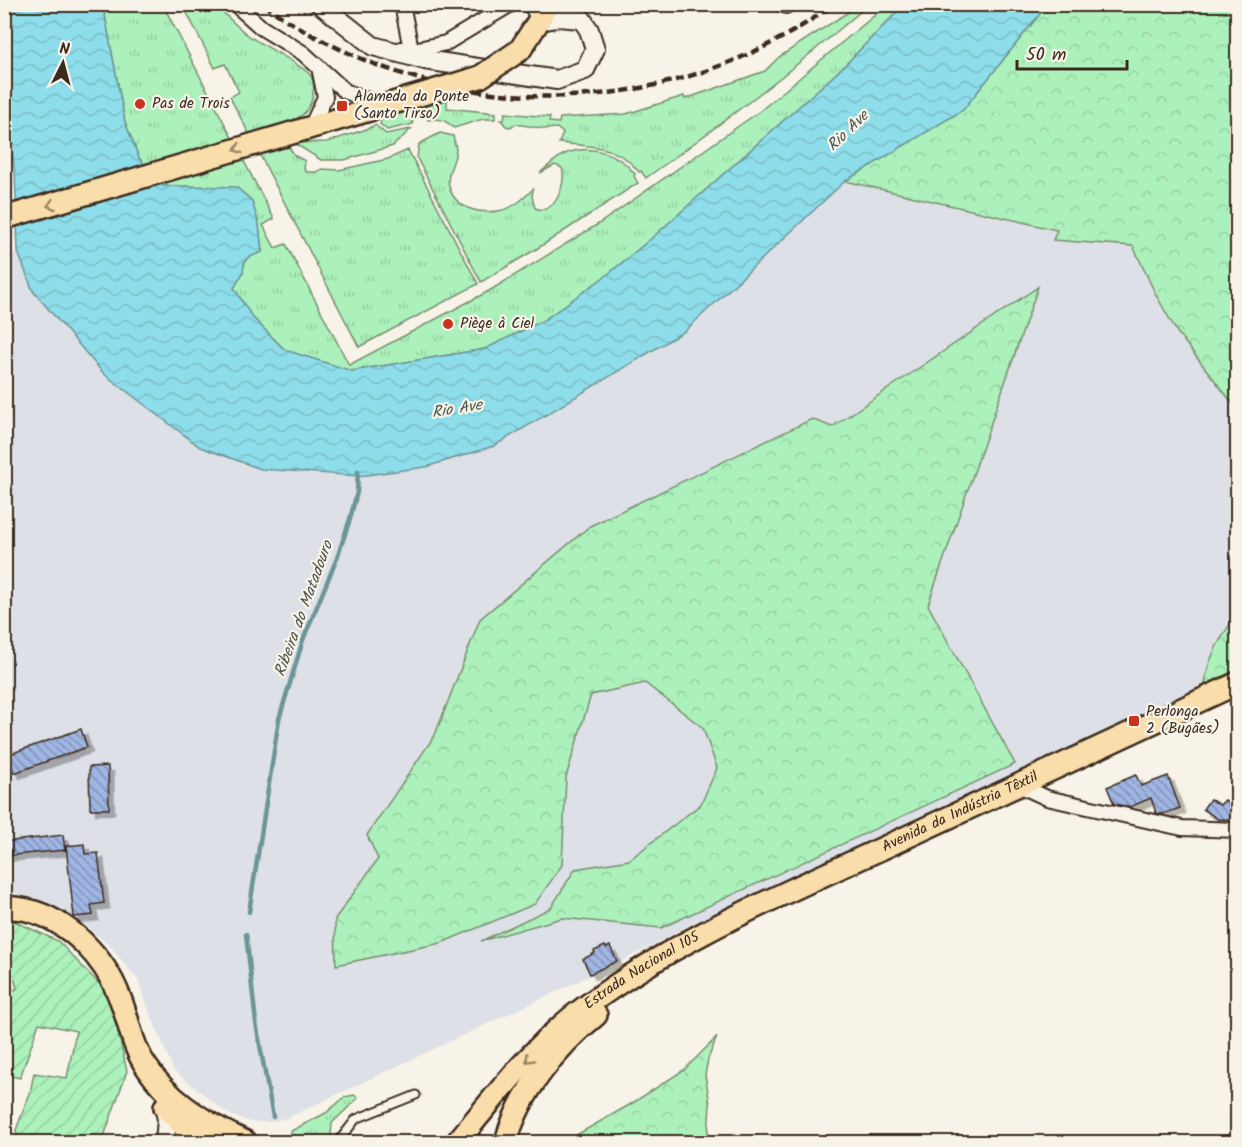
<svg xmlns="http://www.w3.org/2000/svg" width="1242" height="1147" font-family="Kalam,sans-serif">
	<defs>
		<pattern id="grass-tufts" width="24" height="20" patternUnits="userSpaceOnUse" patternTransform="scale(1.5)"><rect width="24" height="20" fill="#acf1bc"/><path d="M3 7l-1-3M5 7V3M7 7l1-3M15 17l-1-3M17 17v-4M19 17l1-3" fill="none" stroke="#95cfa1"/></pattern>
		<pattern id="forest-crowns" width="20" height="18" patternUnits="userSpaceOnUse" patternTransform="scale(1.5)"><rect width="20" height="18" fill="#acf1bc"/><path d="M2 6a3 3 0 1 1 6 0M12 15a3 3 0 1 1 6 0" fill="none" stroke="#95cfa1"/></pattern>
		<pattern id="garden-furrows" width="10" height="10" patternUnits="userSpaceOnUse" patternTransform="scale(1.5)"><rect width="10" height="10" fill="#acf1bc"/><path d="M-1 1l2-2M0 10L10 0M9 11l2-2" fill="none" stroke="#95cfa1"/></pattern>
		<pattern id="water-waves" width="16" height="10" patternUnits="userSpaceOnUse" patternTransform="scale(1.5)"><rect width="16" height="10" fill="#8dddea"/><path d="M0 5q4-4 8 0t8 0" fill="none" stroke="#7bbec8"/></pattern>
		<pattern id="building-back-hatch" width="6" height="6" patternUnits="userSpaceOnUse" patternTransform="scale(1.5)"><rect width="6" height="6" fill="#9fb5e3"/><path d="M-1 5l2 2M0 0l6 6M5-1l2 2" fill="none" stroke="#8393b7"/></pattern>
		<filter id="shadow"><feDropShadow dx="5.5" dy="5.5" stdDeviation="0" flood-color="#0004"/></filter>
	</defs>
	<rect width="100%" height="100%" fill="#f7f3e8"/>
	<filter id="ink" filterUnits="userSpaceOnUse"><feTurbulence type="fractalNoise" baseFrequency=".0167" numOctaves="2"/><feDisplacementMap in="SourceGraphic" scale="12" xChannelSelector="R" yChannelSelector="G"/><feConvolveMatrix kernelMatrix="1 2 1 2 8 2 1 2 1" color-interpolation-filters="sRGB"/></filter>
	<g filter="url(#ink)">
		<path fill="#dde0e6" d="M 845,181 L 1057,230 L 1054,240 L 1134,246 L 1156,295 L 1177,332 L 1237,409 L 1237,614 L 1217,644 L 1206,675 L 1205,685 L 696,922 L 632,956 L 287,1118 L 269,1122 L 251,1122 L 228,1114 L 174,1071 L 152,1018 L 138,980 L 111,947 L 84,924 L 64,911 L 39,899 L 5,892 L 4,257 L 18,252 L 33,291 L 494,446 L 685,331 Z"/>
		<path fill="url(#grass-tufts)" stroke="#748e6d" stroke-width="1.5" d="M 103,5 L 163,5 L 274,219 L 263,225 L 275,248 L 286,244 L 349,365 L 489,291 L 600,223 L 760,111 L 887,5 L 904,5 L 841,69 L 652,238 L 607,275 L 544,320 L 485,349 L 351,371 L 285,350 L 252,317 L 234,288 L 243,273 L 244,263 L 247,258 L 262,252 L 259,225 L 252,201 L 236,187 L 163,186 L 139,158 L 125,122 Z
			M 183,5 L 215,5 C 226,15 237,27 249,36 C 262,45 305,66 311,76 C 315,83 314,91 312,99 C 306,121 289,121 269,127 L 286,148 L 289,147 L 295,156 L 305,161 L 304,169 L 306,172 L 316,172 L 322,169 L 339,170 L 388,159 L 408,150 L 478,284 L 359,347 L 230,97 L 239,92 L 225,64 L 215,68 Z
			M 856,7 L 861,11 C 792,71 720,125 646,178 L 641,171 L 639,172 C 617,144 592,147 559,143 L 563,133 L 557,128 L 546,129 L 516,124 L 510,127 L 506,126 L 501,120 L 504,120 L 505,113 L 550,117 L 549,122 L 559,123 L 560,118 L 626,114 L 684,96 L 685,99 L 765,71 L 779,57 Z
			M 447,97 L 447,108 L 496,113 L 495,119 L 483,119 L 454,128 C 446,120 439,118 428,120 L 425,111 L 411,115 L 413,124 L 387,130 L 380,124 L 382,118 L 387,115 Z
			M 375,125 L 386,134 L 411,129 L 393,146 L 344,160 L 321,160 L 294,143 L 327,142 L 367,129 Z
			M 440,133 L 453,136 C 454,140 456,146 456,150 C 455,163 446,172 449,186 C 455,214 496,218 516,204 C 522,200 528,194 533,189 L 532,197 L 535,208 C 555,217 567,183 562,168 L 555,165 L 540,173 C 548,166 557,157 567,153 C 593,144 620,154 635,174 L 634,176 L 638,183 L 538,248 L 481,282 L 417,158 L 419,144 Z
			M 354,1095 L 358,1098 L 332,1123 L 331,1136 L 326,1142 L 290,1142 L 291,1131 L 326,1113 L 345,1097 Z"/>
		<path fill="url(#forest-crowns)" stroke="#748e6d" stroke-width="1.5" d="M 1047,5 L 1237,5 L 1237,409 L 1177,332 L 1156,295 L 1133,246 L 1053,240 L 1057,230 L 845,181 L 963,110 Z
			M 1038,287 L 928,605 L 1015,764 L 661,928 L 562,918 L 481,941 L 551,908 L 575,869 L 629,860 L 701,804 L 717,768 L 703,728 L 645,683 L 591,695 L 566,777 L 562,865 L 535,904 L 441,943 L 336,965 L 335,919 L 378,859 L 367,835 L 435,735 L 480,619 L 590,526 L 812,419 L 832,427 Z
			M 1237,614 L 1237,669 L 1205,685 C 1207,657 1222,636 1237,614 Z
			M 717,1037 L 708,1059 L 705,1075 L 710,1104 L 708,1135 L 710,1142 L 564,1142 L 631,1104 L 684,1070 Z"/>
		<path fill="url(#garden-furrows)" stroke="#748e6d" stroke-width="1.5" d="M 14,921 L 58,941 L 109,994 L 127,1071 L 102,1142 L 18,1142 L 16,1130 L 30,1093 L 34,1073 L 67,1078 L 76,1031 L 39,1023 L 20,1078 L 5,1075 L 5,991 L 17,989 L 15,980 L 5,974 L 5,922 Z"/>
		<path fill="url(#water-waves)" stroke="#6c9598" stroke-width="1.5" d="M 4,5 L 103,5 L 125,122 L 139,158 L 163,186 L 236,187 L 252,201 L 259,225 L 262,252 L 247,258 L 244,263 L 243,273 L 234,288 L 252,317 L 285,350 L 352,371 L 485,349 L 544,320 L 607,275 L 652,238 L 841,69 L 904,5 L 1047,5 L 963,110 L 845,181 L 685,331 L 494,446 L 426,467 L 359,476 L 261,469 L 200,447 L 104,374 L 33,291 L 18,252 L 15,174 L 4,93 Z"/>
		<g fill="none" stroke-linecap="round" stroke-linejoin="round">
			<path stroke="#6c9598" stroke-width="4.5" d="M 249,912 L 279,719 L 303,640 L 337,558 L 350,519 L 357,492 L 358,471
				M 246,934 L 256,1023 L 273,1117"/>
		</g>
		<path fill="url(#building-back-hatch)" stroke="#3b2a1e" stroke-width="1.5" filter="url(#shadow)" d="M 81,729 L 87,747 L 14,773 L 7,755 Z
			M 108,766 L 109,809 L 90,809 L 89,767 Z
			M 1136,775 L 1141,786 L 1168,776 L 1180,808 L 1163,814 L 1156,813 L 1151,798 L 1130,807 L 1114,804 L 1107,787 Z
			M 1210,799 L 1220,805 L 1225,800 L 1238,808 L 1238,820 L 1218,819 L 1203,809 Z
			M 63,835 L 65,850 L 4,856 L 4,842 Z
			M 84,844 L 85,854 L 98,853 L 104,903 L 91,905 L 93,915 L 74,917 L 66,846 Z
			M 605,946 L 606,948 L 610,946 L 617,961 L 590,974 L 583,959 L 595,953 L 594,951 Z"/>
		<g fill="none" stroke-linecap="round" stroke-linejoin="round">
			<g stroke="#3b2a1e" stroke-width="11">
				<path id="lane" d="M 338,1142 L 356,1119 L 416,1095"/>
			</g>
			<g stroke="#3b2a1e" stroke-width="18">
				<path id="street" d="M 235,4 L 262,28 L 303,53 L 345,91 L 383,106
					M 402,4 L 411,49
					M 528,4 L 534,9 L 538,22
					M 781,4 L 786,6
					M 401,49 L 418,49 L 446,43 L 511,4
					M 311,127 L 325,97 L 319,67
					M 1019,785 L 1047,798 L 1182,828 L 1238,830"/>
			</g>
			<g stroke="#3b2a1e" stroke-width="22">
				<path id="secondary" d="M 320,4 L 373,46 L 425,60 L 557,80 L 585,70 L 595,49 L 589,30 L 572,4
					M 538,22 L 558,17 L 581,19
					M 164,1106 L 167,1119 L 165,1142
					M 180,1142 L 198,1135 L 209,1137"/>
			</g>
			<g stroke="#3b2a1e" stroke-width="26">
				<g id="primary">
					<path d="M 538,22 L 547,4"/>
					<path d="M 4,218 L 383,106"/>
					<path d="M 4,907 C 12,908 20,908 27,910 C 69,920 105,958 120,998 C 129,1020 132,1046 146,1066 C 169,1102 208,1125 246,1142"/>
					<path d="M 165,1107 L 184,1126 L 208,1142"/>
					<path id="s1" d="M 457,1142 C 493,1099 528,1053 572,1017 C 665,944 776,897 883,848 C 1001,793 1119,738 1238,683"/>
					<path d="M 506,1142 C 519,1093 557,1046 596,1015"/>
				</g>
			</g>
			<use href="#lane" stroke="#f7f3e8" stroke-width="7"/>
			<use href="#street" stroke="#f7f3e8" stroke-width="14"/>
			<use href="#secondary" stroke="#f7f3e8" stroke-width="18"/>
			<use href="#primary" stroke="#f9deab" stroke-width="21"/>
			<path stroke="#3b2a1e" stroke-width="4.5" stroke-dasharray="9 4.5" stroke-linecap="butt" d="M 264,4 C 292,26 324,42 355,56 C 510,124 697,106 834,4"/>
			<g stroke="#3b2a1e" stroke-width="26" stroke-linecap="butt">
				<path id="primary-bridge" d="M 383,106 L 480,77 L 520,50 L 538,22"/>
			</g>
			<use href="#primary-bridge" stroke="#f9deab" stroke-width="21"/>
		</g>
		<defs><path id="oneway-chevron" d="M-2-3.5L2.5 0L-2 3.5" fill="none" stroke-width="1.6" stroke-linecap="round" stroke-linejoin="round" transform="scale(1.5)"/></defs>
		<g stroke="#9a8464">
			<use href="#oneway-chevron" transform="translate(238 149) rotate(163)"/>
			<use href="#oneway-chevron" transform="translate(51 205) rotate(163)"/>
			<use href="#oneway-chevron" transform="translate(529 1059) rotate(134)"/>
		</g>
	</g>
	<g fill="#c8321e" stroke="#f7f3e8" stroke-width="2">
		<circle cx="140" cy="104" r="6"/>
		<rect x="336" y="100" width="12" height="12" rx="3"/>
		<circle cx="448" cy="324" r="6"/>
		<rect x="1128" y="715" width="12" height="12" rx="3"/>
	</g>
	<g text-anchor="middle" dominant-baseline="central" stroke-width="4.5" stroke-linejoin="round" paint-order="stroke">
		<g font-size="15" fill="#3b2a1e" stroke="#f7f3e8" text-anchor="start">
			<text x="354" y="97">Alameda da Ponte<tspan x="354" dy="17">(Santo Tirso)</tspan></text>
			<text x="152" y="104">Pas de Trois</text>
			<text x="460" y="324">Piège à Ciel</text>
			<text x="1146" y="712">Perlonga<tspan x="1146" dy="17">2 (Bugães)</tspan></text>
		</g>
		<g font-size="15" fill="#3b2a1e" stroke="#f7f3e8">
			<text stroke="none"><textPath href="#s1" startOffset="610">Avenida da Indústria Têxtil</textPath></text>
			<text stroke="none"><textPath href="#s1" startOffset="254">Estrada Nacional 105</textPath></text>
		</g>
		<g font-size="16" font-style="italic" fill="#505751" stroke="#f7f3e8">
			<text transform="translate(848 131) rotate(-44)">Rio Ave</text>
			<text transform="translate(457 409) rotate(-9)">Rio Ave</text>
			<text transform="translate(304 609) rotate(-70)">Ribeira do Matadouro</text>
		</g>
	</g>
	<rect width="1242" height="1147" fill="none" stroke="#f7f3e8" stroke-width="24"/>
	<rect x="12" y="12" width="1218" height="1123" fill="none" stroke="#3b2a1e" stroke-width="2" filter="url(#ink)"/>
	<g transform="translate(63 63) rotate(6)" stroke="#f7f3e8" stroke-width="4.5" paint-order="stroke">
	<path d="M0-4.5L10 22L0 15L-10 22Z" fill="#3b2a1e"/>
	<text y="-9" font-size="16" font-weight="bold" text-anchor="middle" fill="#3b2a1e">N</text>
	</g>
	<path d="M1017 60v9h110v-9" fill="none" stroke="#3b2a1e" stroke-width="3"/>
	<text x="1026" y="60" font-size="18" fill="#3b2a1e" stroke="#f7f3e8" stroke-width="4.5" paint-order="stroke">50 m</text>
</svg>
